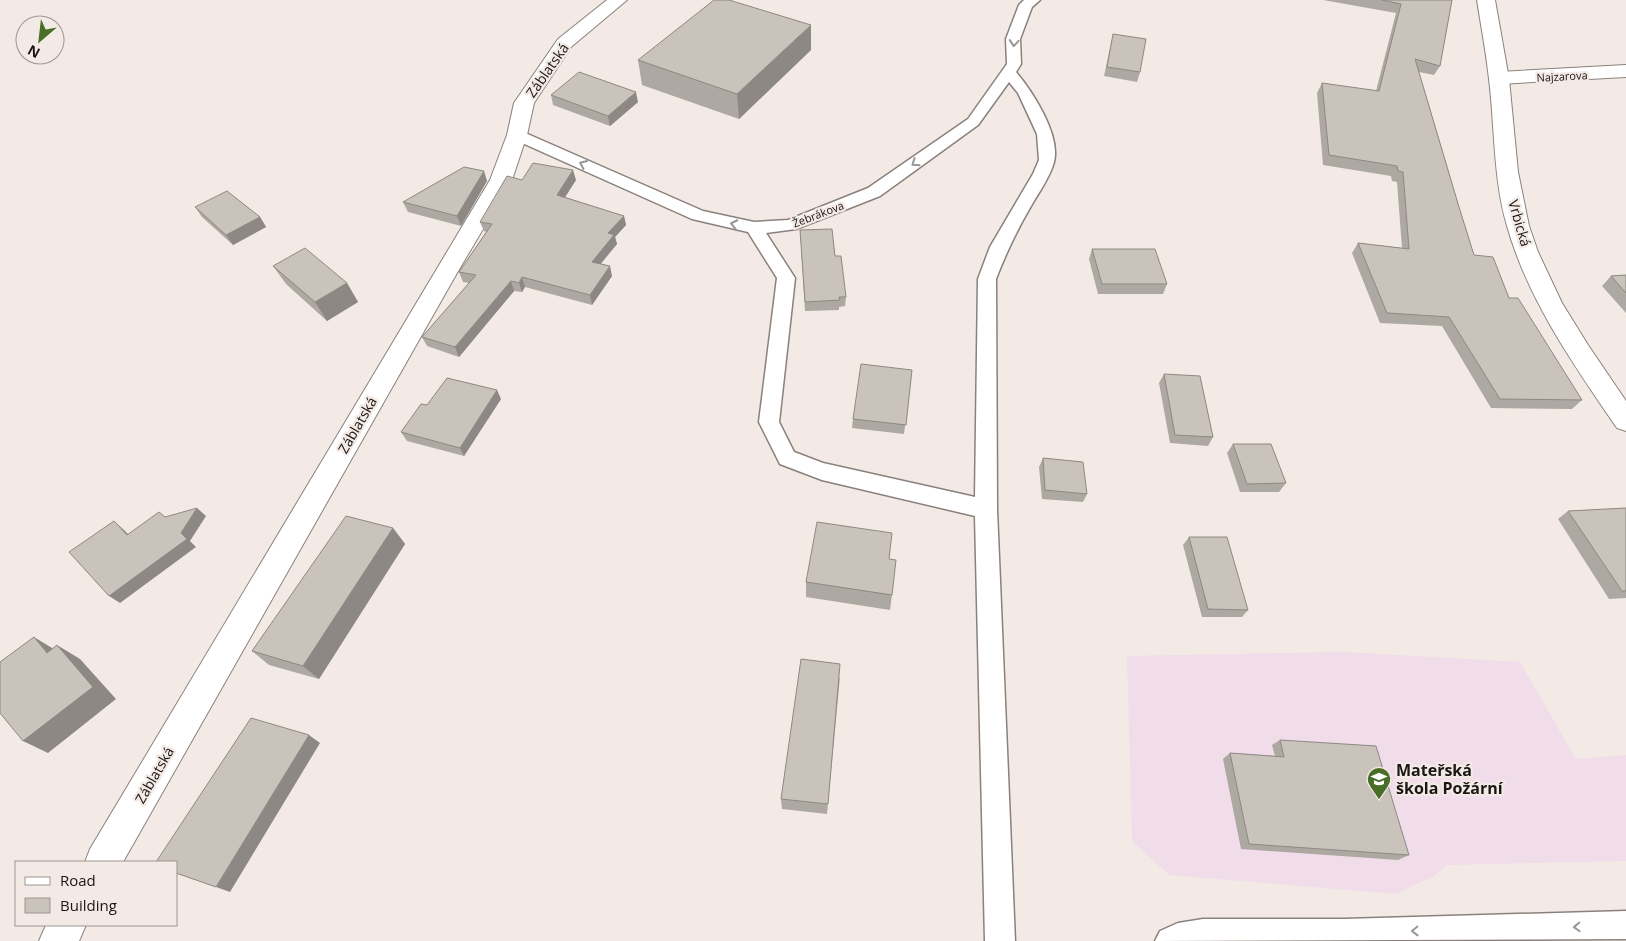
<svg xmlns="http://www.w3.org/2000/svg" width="1626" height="941" font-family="'Open Sans',sans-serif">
	<rect width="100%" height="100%" fill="#f4eae5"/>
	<path fill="#f1dcea" d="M 1344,652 L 1520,662 L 1576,759 L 1626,755 L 1626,861 L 1447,865 L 1434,876 L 1396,894 L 1169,875 L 1132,841 L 1127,656 Z"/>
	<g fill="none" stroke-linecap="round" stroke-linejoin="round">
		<g stroke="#8a817c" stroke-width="3">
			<path id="lane" d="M 1024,0 L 1040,0 L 1032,7 L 1020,39 L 1021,64 L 1016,72 C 1032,91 1061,135 1054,162 C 1050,177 1039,192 1031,206 C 1017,230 1006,253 996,279 L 997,509 L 1015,941 L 985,941 L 975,516 L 822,480 L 780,464 L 759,422 L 777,278 L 748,232 L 692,219 L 511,138 L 509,135 L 511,132 L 523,132 L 703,211 L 754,222 L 788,220 L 868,188 L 968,119 L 1007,64 L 1006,39 L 1019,5 ZM 1009,82 L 1018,93 L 1037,134 L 1039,160 L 1033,174 L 990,247 L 978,279 L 975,497 L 823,463 L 794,452 L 779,422 L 795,278 L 766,233 L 796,229 L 880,196 L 978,125 Z
				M 1626,911 L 1626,939 L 1155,941 L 1160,931 L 1178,923 L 1203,919 L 1344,919 Z"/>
		</g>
		<g stroke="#8a817c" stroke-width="2">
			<path id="street" d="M 607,0 L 627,0 L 571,47 L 534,103 L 527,135 L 512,180 L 457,273 L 123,862 L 85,862 L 90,849 L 490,180 L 507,135 L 514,103 L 558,39 Z
				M 1626,65 L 1626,77 L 1499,84 L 1492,82 L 1489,78 L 1492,74 L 1499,72 Z
				M 46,925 L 86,925 L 79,941 L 39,941 Z"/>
		</g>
		<g stroke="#8a817c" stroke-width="2">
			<path id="secondary" d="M 1477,0 L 1495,0 L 1509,79 L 1518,172 L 1529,226 L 1538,252 L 1562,303 L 1588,345 L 1626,401 L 1626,431 L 1617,428 C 1574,365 1528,300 1507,226 C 1493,178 1495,128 1489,79 C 1486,52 1481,26 1477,0 Z"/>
		</g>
		<use href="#lane" fill="#fff" fill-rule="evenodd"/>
		<use href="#street" fill="#fff" fill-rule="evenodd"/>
		<use href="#secondary" fill="#fff" fill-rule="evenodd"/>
	</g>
	<path fill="#ada8a1" d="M 1323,0 L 1452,0 L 1440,66 L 1434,75 L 1419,72 L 1459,207 L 1474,255 L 1509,298 L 1582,400 L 1572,409 L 1491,408 L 1442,326 L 1380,323 L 1352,253 L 1358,243 L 1402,248 L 1397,182 L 1392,181 L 1391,176 L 1323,165 L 1317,93 L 1322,83 L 1376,91 L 1396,13 Z
		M 1113,34 L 1140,72 L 1137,82 L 1104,76 Z
		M 811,50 L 739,119 L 642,85 L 638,60 Z
		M 551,95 L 638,102 L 610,126 L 553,105 Z
		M 522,180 L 576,180 L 565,197 L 624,216 L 626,225 L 615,237 L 617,244 L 601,264 L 612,276 L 592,305 L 525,287 L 522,292 L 514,291 L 459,357 L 427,346 L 422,337 L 469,283 L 463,282 L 459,272 L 486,232 L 484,231 L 480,222 Z
		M 487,181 L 461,226 L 408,212 L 403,202 Z
		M 195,207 L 260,217 L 266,227 L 233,245 L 202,217 Z
		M 800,230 L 835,256 L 846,297 L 845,306 L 839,307 L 839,310 L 805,311 Z
		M 1092,249 L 1167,284 L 1163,294 L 1098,294 L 1089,259 Z
		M 273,266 L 347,283 L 358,302 L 327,321 L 286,284 Z
		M 1626,275 L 1626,313 L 1602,286 L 1611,276 Z
		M 912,370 L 904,434 L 852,428 L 853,419 Z
		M 1164,374 L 1213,437 L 1208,446 L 1170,443 L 1159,383 Z
		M 501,399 L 464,456 L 407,441 L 401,432 Z
		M 1233,444 L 1286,483 L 1279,492 L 1240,492 L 1227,453 Z
		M 1043,458 L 1087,494 L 1083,502 L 1042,499 L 1039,467 Z
		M 1626,508 L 1626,598 L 1609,599 L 1558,519 L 1568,511 Z
		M 393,528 L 405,544 L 319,679 L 269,665 L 252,651 Z
		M 1189,537 L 1248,610 L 1242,617 L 1202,617 L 1183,545 Z
		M 889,559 L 892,595 L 890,610 L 806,597 L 806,582 Z
		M 840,677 L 827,814 L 782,809 L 781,799 Z
		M 1280,740 L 1409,855 L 1398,860 L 1241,849 L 1223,759 L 1230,753 L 1275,756 L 1272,745 Z"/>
	<path fill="#8d8883" d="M 811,25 L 811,50 L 739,119 L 737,94 Z
		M 636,92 L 638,102 L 610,126 L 608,116 Z
		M 573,170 L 576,180 L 560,205 L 557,195 Z
		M 484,171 L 487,181 L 461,226 L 457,216 Z
		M 624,216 L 626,225 L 615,237 L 617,244 L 594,271 L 592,262 L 608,233 Z
		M 260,217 L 266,227 L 233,245 L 226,235 Z
		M 610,266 L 612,276 L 592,305 L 590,295 Z
		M 522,277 L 525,287 L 522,292 L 519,283 Z
		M 511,281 L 514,291 L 459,357 L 455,347 Z
		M 347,283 L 358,302 L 327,321 L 315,302 Z
		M 497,390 L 501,399 L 464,456 L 460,448 Z
		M 197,508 L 206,516 L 190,541 L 196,547 L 120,603 L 109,596 L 181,533 Z
		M 114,521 L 124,530 L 137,543 L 127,535 Z
		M 393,528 L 405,544 L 319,679 L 303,666 Z
		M 34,637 L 57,651 L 47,653 Z
		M 57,645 L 80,659 L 116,699 L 48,753 L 23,741 Z
		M 309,735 L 320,743 L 230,892 L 216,887 Z"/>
	<path fill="#c9c3bb" stroke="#8d8883" d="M 714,0 L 729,0 L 811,25 L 737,94 L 638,60 Z
		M 1382,0 L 1452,0 L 1440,66 L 1415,59 L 1459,207 L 1474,255 L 1493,257 L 1509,298 L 1518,298 L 1582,400 L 1500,399 L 1449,317 L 1387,313 L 1358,243 L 1409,249 L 1403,172 L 1398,171 L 1397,166 L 1329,155 L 1322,83 L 1379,91 L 1401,4 Z
		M 1113,34 L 1146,39 L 1140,72 L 1107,67 Z
		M 579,72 L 636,92 L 608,116 L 551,95 Z
		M 533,163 L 573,170 L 557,195 L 624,216 L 608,233 L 614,235 L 592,262 L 610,266 L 590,295 L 522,277 L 519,283 L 511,281 L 455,347 L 422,337 L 476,275 L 459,272 L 492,224 L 480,222 L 507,176 L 522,180 Z
		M 464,167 L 484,171 L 457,216 L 403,202 Z
		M 227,191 L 260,217 L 226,235 L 195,207 Z
		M 832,229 L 835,256 L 841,256 L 846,297 L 839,297 L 840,300 L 805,302 L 800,230 Z
		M 305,248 L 347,283 L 315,302 L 273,266 Z
		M 1092,249 L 1155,249 L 1167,284 L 1102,284 Z
		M 1626,275 L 1626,293 L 1611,276 Z
		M 861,364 L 912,370 L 906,425 L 853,419 Z
		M 1164,374 L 1200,376 L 1213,437 L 1175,435 Z
		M 447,378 L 497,390 L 460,448 L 401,432 L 421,404 L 427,405 Z
		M 1233,444 L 1271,444 L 1286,483 L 1247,484 Z
		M 1043,458 L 1083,462 L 1087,494 L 1045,490 Z
		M 197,508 L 181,533 L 187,539 L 109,596 L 69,552 L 114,521 L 127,535 L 159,512 L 165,517 Z
		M 1626,508 L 1626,591 L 1622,591 L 1568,511 Z
		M 346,516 L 393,528 L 303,666 L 252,651 Z
		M 817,522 L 892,533 L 889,559 L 896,560 L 892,595 L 806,582 Z
		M 1189,537 L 1227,537 L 1248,610 L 1208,609 Z
		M 34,637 L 47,653 L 57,645 L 93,687 L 23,741 L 0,713 L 0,662 Z
		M 801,659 L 840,664 L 828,804 L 781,799 Z
		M 251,718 L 309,735 L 216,887 L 176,873 L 176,862 L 156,862 Z
		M 1280,740 L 1376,746 L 1409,855 L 1249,844 L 1230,753 L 1284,757 Z"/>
	<defs><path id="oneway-chevron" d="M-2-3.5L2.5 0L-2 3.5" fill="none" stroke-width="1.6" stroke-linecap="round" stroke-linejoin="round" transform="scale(1.25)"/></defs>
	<g stroke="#989696">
		<use href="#oneway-chevron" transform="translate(1014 43) rotate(95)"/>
		<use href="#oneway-chevron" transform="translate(915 163) rotate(145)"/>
		<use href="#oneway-chevron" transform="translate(583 164) rotate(-156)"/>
		<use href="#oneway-chevron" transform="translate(734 224) rotate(-168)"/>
		<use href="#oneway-chevron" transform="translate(1577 927) rotate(178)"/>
		<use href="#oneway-chevron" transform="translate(1415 931) rotate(179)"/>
	</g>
	<defs>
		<g id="school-pin" transform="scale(1.25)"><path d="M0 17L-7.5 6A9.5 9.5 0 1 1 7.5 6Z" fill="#496e27" stroke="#f4eae5"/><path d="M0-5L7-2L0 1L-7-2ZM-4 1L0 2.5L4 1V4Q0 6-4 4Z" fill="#fff"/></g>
	</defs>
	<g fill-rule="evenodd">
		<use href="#school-pin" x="1379" y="779"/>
	</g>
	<g text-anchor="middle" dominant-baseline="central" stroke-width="4.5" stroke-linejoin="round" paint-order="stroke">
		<g font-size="11" fill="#1a1615" stroke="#f4eae5">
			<text transform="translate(1562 76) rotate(-3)">Najzarova</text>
			<text transform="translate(818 214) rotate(-21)">Žebrákova</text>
		</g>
		<g font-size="14" fill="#1a1615" stroke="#f4eae5">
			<text transform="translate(547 70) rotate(-55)">Záblatská</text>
			<text transform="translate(1520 223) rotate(74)">Vrbická</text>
			<text transform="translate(357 425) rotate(-60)">Záblatská</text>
			<text transform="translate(154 775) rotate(-60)">Záblatská</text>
		</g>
		<g font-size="16" font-weight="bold" fill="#1a1615" stroke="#f4eae5" text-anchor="start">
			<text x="1396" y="770">Mateřská<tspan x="1396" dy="18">škola Požární</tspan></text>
		</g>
	</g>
	<rect x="15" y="861" width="162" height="65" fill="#f4eae5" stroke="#9d9592"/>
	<rect x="25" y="877" width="25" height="8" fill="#ffffff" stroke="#9d9592"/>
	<text x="60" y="886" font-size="15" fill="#1a1615">Road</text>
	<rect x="25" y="898" width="25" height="15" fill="#c9c3bb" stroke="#9d9592"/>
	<text x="60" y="911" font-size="15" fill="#1a1615">Building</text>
	<g transform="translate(40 40) rotate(208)"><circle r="24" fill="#f4eae5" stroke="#9d9592"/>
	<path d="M0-4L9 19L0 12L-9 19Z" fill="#496e27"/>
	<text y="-8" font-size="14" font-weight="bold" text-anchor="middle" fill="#1a1615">N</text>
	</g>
</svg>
